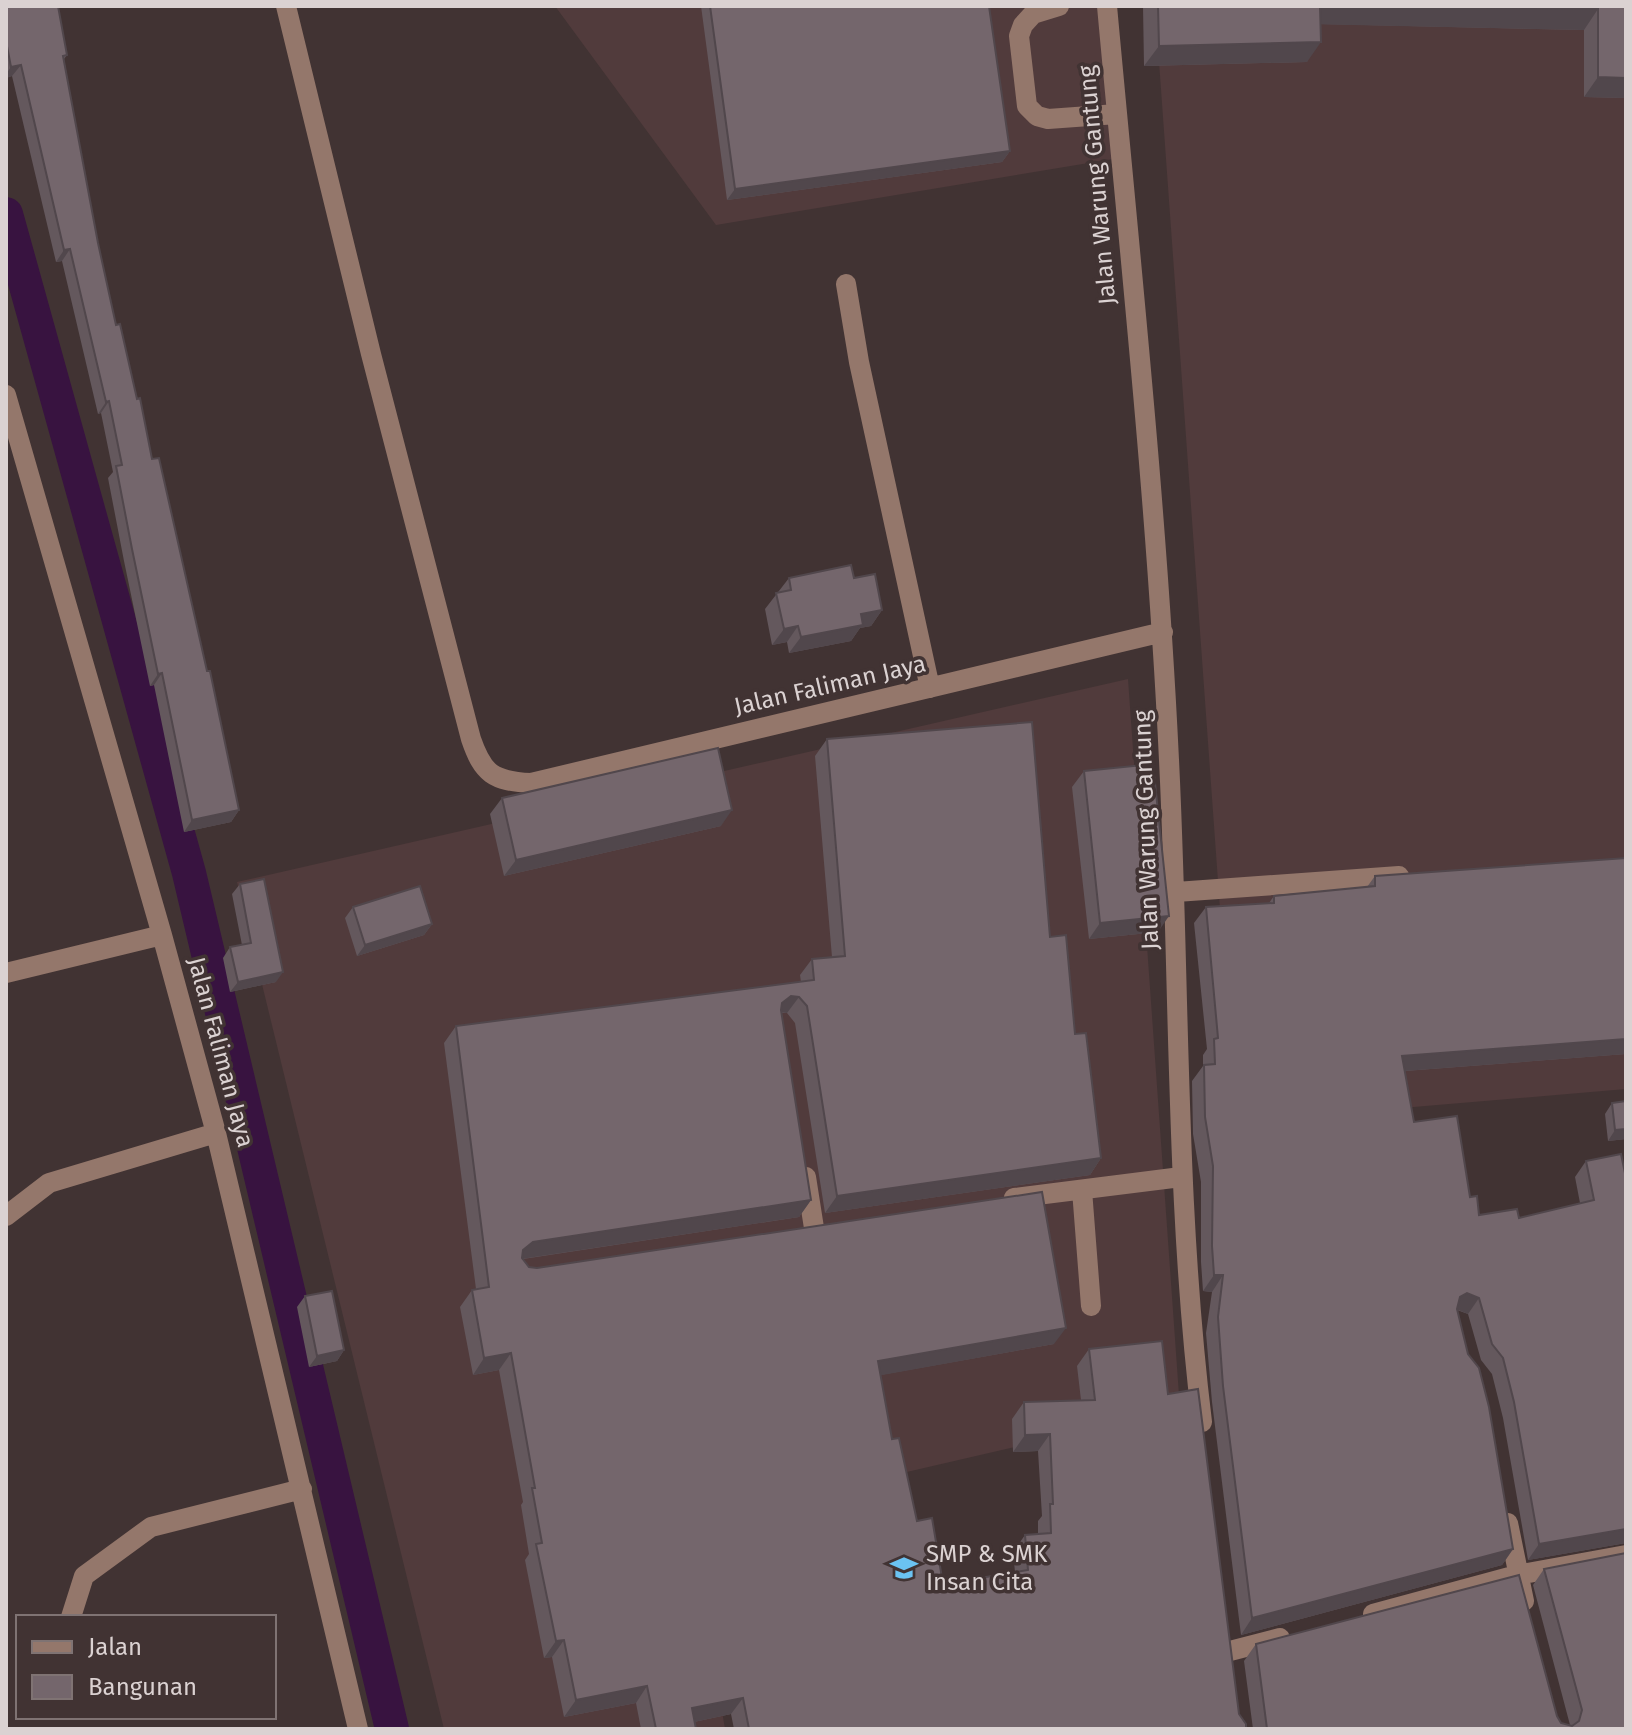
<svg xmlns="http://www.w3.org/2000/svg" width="1632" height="1735" font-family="'Fira Sans',sans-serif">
	<rect width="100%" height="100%" fill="#413333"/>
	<path fill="#513b3c" d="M 555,6 L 1113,6 L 1119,158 L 716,225 Z
		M 1155,6 L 1626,6 L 1626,1089 L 1378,1110 L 1220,909 Z
		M 1128,679 L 1180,1409 L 690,1522 L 725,1729 L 444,1729 L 237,882 Z"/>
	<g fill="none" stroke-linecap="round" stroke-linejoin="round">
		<path stroke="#381340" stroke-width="34" d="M 6,214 L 189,873 L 392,1729"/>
		<path stroke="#94776b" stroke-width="20" d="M 286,6 L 371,354 L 471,739 C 483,774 493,781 531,783 L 1163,632
			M 1059,6 L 1033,14 L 1023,25 L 1019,36 L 1027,106 L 1037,116 L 1048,119 L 1117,114
			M 1107,6 C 1130,257 1157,508 1169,760 C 1180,981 1175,1202 1202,1422
			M 846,284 L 859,362 L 930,688
			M 6,395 L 162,935 L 216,1133 L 358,1729
			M 1176,892 L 1399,876
			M 6,973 L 162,935
			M 806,1177 L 814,1228
			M 1082,1190 L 1091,1306
			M 1014,1198 L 1181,1177
			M 6,1216 L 49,1183 L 216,1133
			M 1508,1523 L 1524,1601
			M 1373,1614 L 1517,1575 L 1626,1555
			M 71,1617 L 84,1576 L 151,1527 L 302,1489
			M 1230,1651 L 1280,1638"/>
	</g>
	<path fill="#64585d" d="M 6,6 L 67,55 L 64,59 L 98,243 L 116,325 L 152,459 L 239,810 L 231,822 L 184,832 L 154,685 L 150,686 L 124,561 L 108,478 L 113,472 L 101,413 L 98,414 L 62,261 L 56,262 L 12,76 L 6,78 Z
		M 701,6 L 989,6 L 1010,151 L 1002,162 L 727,200 Z
		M 1143,6 L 1626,6 L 1626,98 L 1584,97 L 1584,30 L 1321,24 L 1307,62 L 1144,66 Z
		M 789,578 L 854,578 L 882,610 L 871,626 L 860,628 L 851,641 L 789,653 L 787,642 L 772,645 L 765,609 Z
		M 827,739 L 1050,937 L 1075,1034 L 1101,1158 L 1090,1175 L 825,1213 L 795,1023 L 787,1013 L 781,1013 L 811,1200 L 799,1217 L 523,1259 L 529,1267 L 1054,1344 L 880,1375 L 892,1439 L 917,1521 L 943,1584 L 1015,1572 L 1013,1552 L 1025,1535 L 1038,1534 L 1038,1521 L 1042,1516 L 1038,1451 L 1013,1452 L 1012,1419 L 1024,1402 L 1081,1400 L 1077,1366 L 1089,1349 L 1168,1394 L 1239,1714 L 1246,1729 L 734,1729 L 731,1714 L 694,1722 L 696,1729 L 641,1729 L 636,1703 L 564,1717 L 552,1657 L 544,1658 L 525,1560 L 529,1554 L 521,1505 L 523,1502 L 499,1370 L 473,1375 L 460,1307 L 472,1290 L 476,1289 L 444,1043 L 456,1026 L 801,982 L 800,975 L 812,959 L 832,957 L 815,756 Z
		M 1084,771 L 1158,932 L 1089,939 L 1072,787 Z
		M 502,798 L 721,826 L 504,876 L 490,814 Z
		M 1626,858 L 1626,1054 L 1405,1071 L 1414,1122 L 1470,1197 L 1479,1215 L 1519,1218 L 1580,1203 L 1575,1177 L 1586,1161 L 1621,1154 L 1626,1543 L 1528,1560 L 1503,1418 L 1492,1374 L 1481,1360 L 1468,1314 L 1457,1310 L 1513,1549 L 1502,1565 L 1241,1635 L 1212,1402 L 1206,1333 L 1212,1292 L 1203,1291 L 1201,1262 L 1201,1182 L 1193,1134 L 1192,1081 L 1203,1066 L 1203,1055 L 1207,1049 L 1194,923 L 1206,907 L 1269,903 L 1274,896 L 1367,887 L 1375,876 Z
		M 240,884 L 276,982 L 230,992 L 223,958 L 230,947 L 242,945 L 232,894 Z
		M 353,907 L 432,924 L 424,935 L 357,956 L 345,918 Z
		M 1612,1103 L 1626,1139 L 1608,1141 L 1605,1114 Z
		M 305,1296 L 344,1350 L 337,1361 L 309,1367 L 297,1307 Z
		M 1544,1569 L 1626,1729 L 1253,1729 L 1244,1661 L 1256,1644 L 1557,1716 L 1561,1723 L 1570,1725 L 1533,1585 Z"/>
	<path fill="#51474c" d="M 1319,6 L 1428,6 L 1598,9 L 1584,30 L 1306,24 Z
		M 1321,42 L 1307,62 L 1144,66 L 1159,46 Z
		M 21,65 L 12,76 L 6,78 L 6,74 L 11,67 Z
		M 1598,77 L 1626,78 L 1626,98 L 1584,97 Z
		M 1010,151 L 1002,162 L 727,200 L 735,189 Z
		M 70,249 L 62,261 L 56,262 L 64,250 Z
		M 109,401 L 101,413 L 98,414 L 106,402 Z
		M 882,610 L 871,626 L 860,628 L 851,641 L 789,653 L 801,637 L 861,614 Z
		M 798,626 L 787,642 L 772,645 L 784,629 Z
		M 162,673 L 154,685 L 150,686 L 158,674 Z
		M 239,810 L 231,822 L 184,832 L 192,820 Z
		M 732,810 L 721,826 L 504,876 L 516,860 Z
		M 1169,916 L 1158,932 L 1089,939 L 1100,923 Z
		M 432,924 L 424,935 L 357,956 L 365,945 Z
		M 283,972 L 276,982 L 230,992 L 238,982 Z
		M 791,996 L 799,997 L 787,1013 L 779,1012 L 782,1003 Z
		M 1626,1039 L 1626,1054 L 1391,1072 L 1402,1056 Z
		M 1626,1129 L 1626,1139 L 1608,1141 L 1615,1130 Z
		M 1101,1158 L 1090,1175 L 825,1213 L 837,1196 Z
		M 811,1200 L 799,1217 L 521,1259 L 523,1250 L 533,1242 Z
		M 1214,1275 L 1223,1275 L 1212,1292 L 1203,1291 Z
		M 1467,1293 L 1479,1298 L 1468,1314 L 1456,1309 L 1460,1297 Z
		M 1066,1328 L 1054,1344 L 866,1378 L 878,1361 Z
		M 344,1350 L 337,1361 L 309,1367 L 317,1356 Z
		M 511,1353 L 499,1370 L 473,1375 L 484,1358 Z
		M 1050,1434 L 1038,1451 L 1013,1452 L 1025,1435 Z
		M 1626,1529 L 1626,1543 L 1528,1560 L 1539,1544 Z
		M 1513,1549 L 1502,1565 L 1241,1635 L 1252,1618 Z
		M 564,1640 L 552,1657 L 544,1658 L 556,1641 Z
		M 647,1686 L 636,1703 L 564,1717 L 576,1700 Z
		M 743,1698 L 731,1714 L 680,1725 L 692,1708 Z"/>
	<path fill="#74666c" stroke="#51474c" stroke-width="2" d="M 6,6 L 58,6 L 67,55 L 63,56 L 98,243 L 116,325 L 120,324 L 137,399 L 140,398 L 152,459 L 159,458 L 207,671 L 210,671 L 239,810 L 192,820 L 162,673 L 158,674 L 132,549 L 116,466 L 122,465 L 109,401 L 106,402 L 70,249 L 64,250 L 21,65 L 11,67 L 6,41 Z
		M 710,6 L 989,6 L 1010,151 L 735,189 Z
		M 1158,6 L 1320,6 L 1321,42 L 1159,46 Z
		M 1428,6 L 1626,6 L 1626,78 L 1598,77 L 1598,9 Z
		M 851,565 L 854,578 L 875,574 L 882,610 L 861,614 L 863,625 L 801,637 L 798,626 L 784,629 L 776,593 L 791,590 L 789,578 Z
		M 1032,722 L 1050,937 L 1066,935 L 1075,1034 L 1086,1033 L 1101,1158 L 837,1196 L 807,1006 L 799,997 L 791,996 L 782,1003 L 781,1010 L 811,1200 L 533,1242 L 523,1250 L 522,1258 L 529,1267 L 537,1268 L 1042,1192 L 1066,1328 L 878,1361 L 892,1439 L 899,1438 L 917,1521 L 932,1518 L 943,1584 L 1028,1570 L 1025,1535 L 1051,1533 L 1050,1504 L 1053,1504 L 1050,1434 L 1025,1435 L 1024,1402 L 1095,1400 L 1089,1349 L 1162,1341 L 1168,1394 L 1198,1389 L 1239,1714 L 1246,1724 L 1246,1729 L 749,1729 L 743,1698 L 692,1708 L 696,1729 L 656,1729 L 647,1686 L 576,1700 L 564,1640 L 556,1641 L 536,1544 L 542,1543 L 532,1488 L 535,1488 L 511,1353 L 484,1358 L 472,1290 L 489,1287 L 456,1026 L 814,980 L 812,959 L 845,956 L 827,739 Z
		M 718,748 L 732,810 L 516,860 L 502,798 Z
		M 1153,764 L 1169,916 L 1100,923 L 1084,771 Z
		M 1626,858 L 1626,1039 L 1402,1056 L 1414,1122 L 1457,1116 L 1470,1197 L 1477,1196 L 1479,1215 L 1517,1209 L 1519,1218 L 1594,1200 L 1586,1161 L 1621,1154 L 1626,1178 L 1626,1529 L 1539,1544 L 1514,1402 L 1503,1358 L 1492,1344 L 1479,1298 L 1467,1293 L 1460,1297 L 1457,1309 L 1468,1354 L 1479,1368 L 1489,1407 L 1513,1549 L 1252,1618 L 1223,1386 L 1218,1317 L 1223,1275 L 1214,1275 L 1212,1246 L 1213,1166 L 1205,1117 L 1204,1065 L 1215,1064 L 1214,1039 L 1218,1038 L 1206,907 L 1274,903 L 1274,896 L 1375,886 L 1375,876 Z
		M 264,879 L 283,972 L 238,982 L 230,947 L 251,943 L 240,884 Z
		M 420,886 L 432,924 L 365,945 L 353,907 Z
		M 1626,1101 L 1626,1129 L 1615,1130 L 1612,1103 Z
		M 332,1291 L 344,1350 L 317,1356 L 305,1296 Z
		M 1626,1553 L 1626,1729 L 1267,1729 L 1256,1644 L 1519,1575 L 1557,1716 L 1561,1723 L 1572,1726 L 1579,1721 L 1582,1710 L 1544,1569 Z"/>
	<defs>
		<g id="school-bare" transform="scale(2.16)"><path d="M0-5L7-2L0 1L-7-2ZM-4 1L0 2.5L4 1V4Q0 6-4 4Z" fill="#6bc3f2" stroke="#413333" stroke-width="2.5" paint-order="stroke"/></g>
	</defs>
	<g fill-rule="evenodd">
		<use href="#school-bare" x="904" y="1568"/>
	</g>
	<g text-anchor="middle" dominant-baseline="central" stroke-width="7" stroke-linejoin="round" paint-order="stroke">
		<g font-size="24" fill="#dbd2d2" stroke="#413333">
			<text transform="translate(1097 185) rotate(-95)">Jalan Warung Gantung</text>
			<text transform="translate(830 685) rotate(-13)">Jalan Faliman Jaya</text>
			<text transform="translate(1146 830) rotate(-92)">Jalan Warung Gantung</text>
			<text transform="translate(221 1052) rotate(75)">Jalan Faliman Jaya</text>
		</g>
		<g font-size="24" fill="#dbd2d2" stroke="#413333" text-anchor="start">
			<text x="926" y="1554">SMP &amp; SMK<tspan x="926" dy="28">Insan Cita</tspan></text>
		</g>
	</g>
	<rect width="1632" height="1735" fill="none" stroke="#dbd2d2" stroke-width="16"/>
	<rect x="16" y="1615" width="260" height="104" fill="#413333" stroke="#7f7373" stroke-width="2"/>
	<rect x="32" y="1641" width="40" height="12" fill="#94776b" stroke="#7f7373" stroke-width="2"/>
	<text x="88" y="1655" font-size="24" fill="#dbd2d2">Jalan</text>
	<rect x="32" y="1675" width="40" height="24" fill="#74666c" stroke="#7f7373" stroke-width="2"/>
	<text x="88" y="1695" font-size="24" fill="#dbd2d2">Bangunan</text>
</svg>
